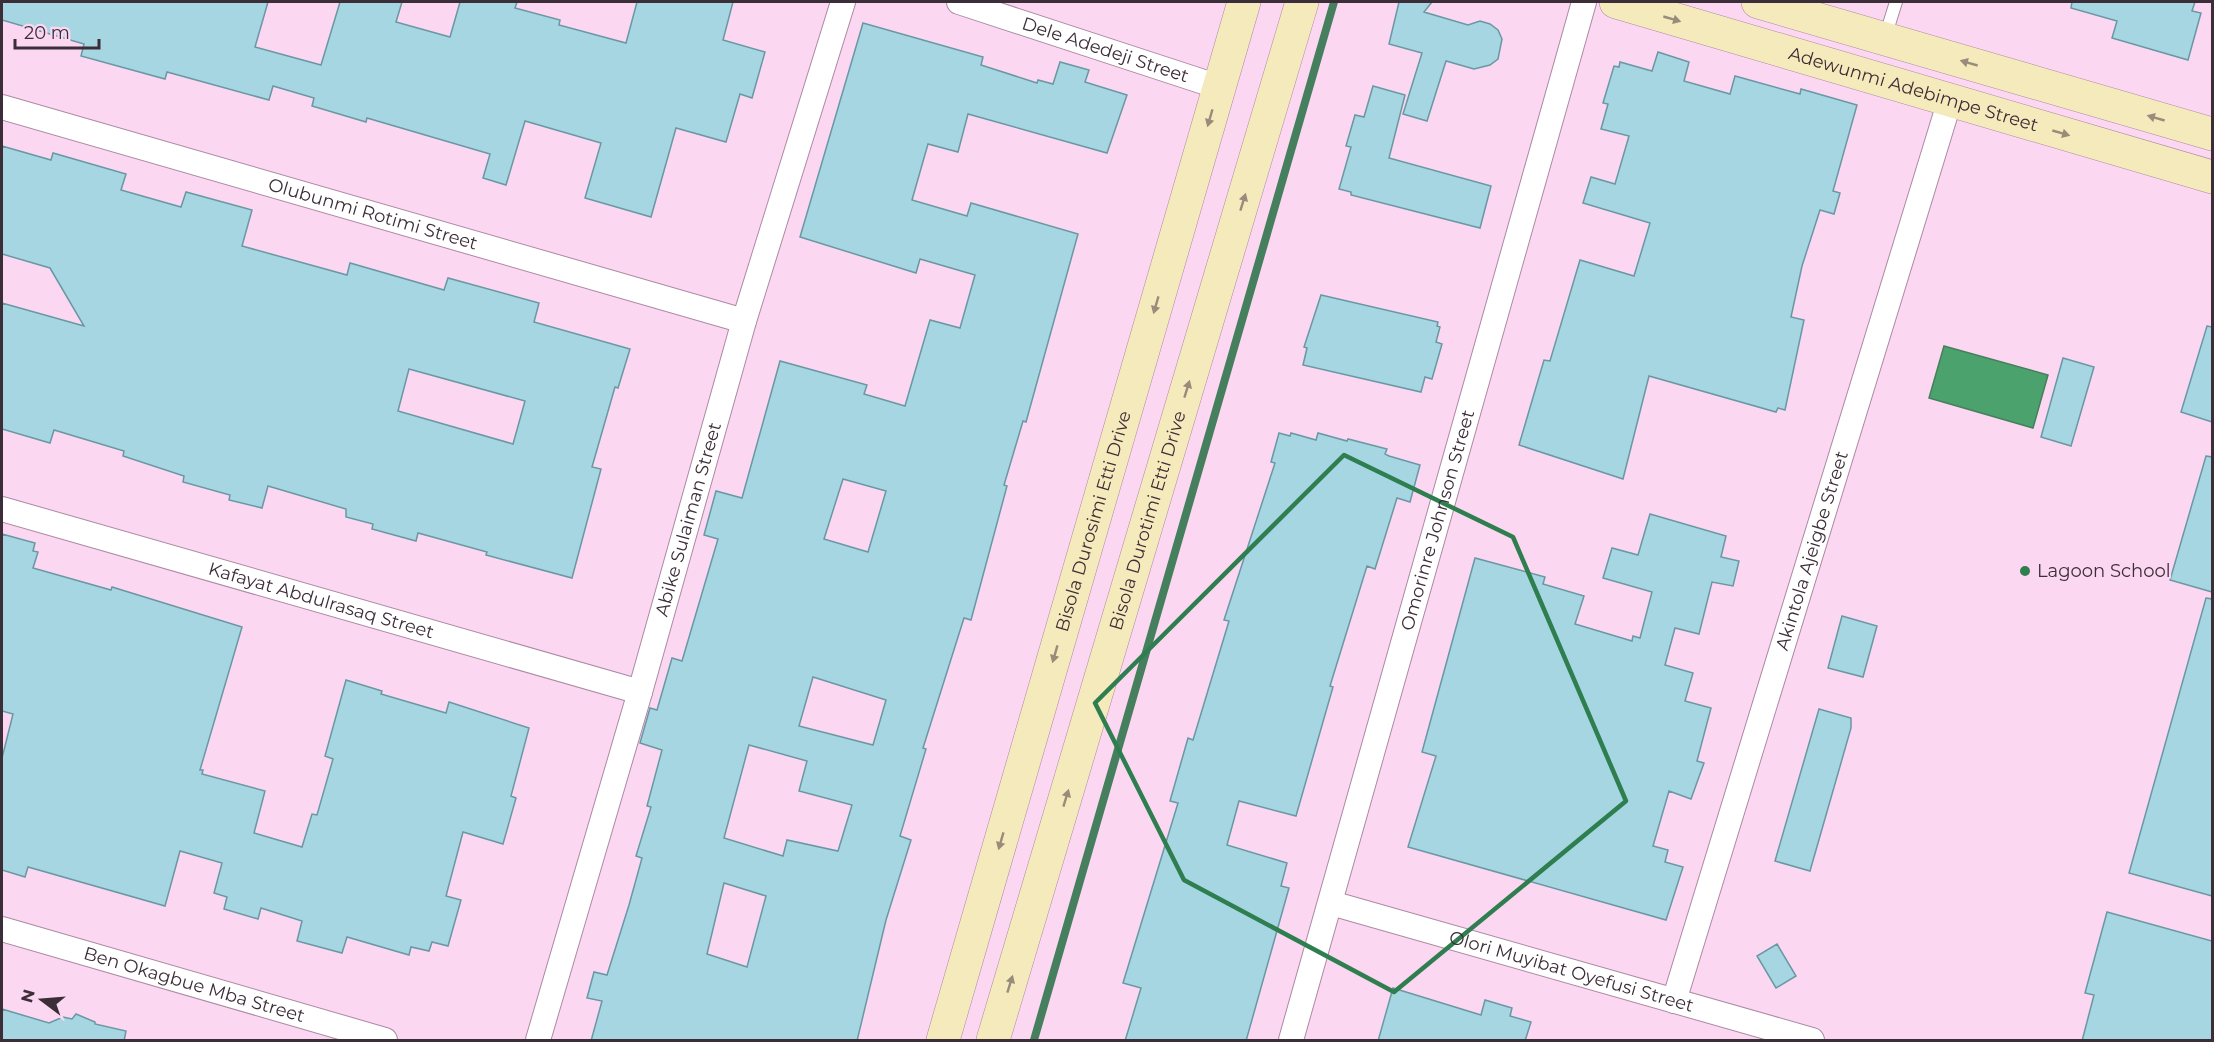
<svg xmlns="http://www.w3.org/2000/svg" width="2214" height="1042" font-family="Montserrat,sans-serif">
	<rect width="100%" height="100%" fill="#fbd7f2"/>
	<path fill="#4ba26d" stroke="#467f5d" stroke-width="1.5" d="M 1944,346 L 2048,375 L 2033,428 L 1929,398 Z"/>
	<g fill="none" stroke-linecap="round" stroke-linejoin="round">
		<path stroke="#467f5d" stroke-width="8" d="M 1034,1040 L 1334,2"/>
	</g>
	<path fill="#a5d6e2" stroke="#6998a3" stroke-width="1.5" fill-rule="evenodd" d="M 2,2 L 268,2 L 255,47 L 321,65 L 340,2 L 402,2 L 396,22 L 450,37 L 460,2 L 517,2 L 515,8 L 560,20 L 559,25 L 626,43 L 637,2 L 733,2 L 723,40 L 765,52 L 752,98 L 740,94 L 726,142 L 676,128 L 651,217 L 585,198 L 601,143 L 525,121 L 506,185 L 483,178 L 490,154 L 367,118 L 366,122 L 312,106 L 314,98 L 273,86 L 269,100 L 167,72 L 165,79 L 81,56 L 84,44 L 2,20 Z
		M 1399,2 L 1432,2 L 1424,12 L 1468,25 L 1480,21 L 1490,24 L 1498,30 L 1502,39 L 1498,59 L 1490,65 L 1474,69 L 1446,61 L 1427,121 L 1403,114 L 1422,53 L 1389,44 Z
		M 2072,2 L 2195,2 L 2192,11 L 2201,13 L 2188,60 L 2112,38 L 2117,21 L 2071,8 Z
		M 863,23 L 983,57 L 981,65 L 1037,83 L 1038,80 L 1053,84 L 1060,62 L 1089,70 L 1085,82 L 1127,95 L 1107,153 L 968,114 L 958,152 L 928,144 L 912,200 L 967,216 L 971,203 L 1078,234 L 1026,422 L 1023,421 L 1004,485 L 1007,486 L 971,620 L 964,618 L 923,748 L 926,749 L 900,836 L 911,840 L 886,920 L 857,1041 L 591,1041 L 602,1001 L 587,998 L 594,972 L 607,975 L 629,905 L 642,858 L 636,856 L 651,807 L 647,806 L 662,750 L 640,743 L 650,708 L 657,710 L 672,658 L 682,661 L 718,539 L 704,535 L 716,491 L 742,498 L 780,361 L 867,385 L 864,394 L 905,406 L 930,320 L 960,328 L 975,275 L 920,259 L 916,273 L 800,237 ZM 843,479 L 886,491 L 868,552 L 824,539 ZM 813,677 L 886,700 L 873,745 L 799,726 ZM 749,745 L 807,761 L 799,791 L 852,805 L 838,851 L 787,840 L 783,856 L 724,838 ZM 724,883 L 766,896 L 747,967 L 707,954 Z
		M 1658,52 L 1689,62 L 1684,81 L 1730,94 L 1735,76 L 1800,94 L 1801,89 L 1857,105 L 1833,191 L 1840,193 L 1834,214 L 1820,210 L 1802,266 L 1791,317 L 1804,320 L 1785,410 L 1778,408 L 1776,412 L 1649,376 L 1623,479 L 1519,445 L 1544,360 L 1550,361 L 1580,260 L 1634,276 L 1650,223 L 1583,203 L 1591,177 L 1615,184 L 1629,136 L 1601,129 L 1608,104 L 1603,103 L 1614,66 L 1619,67 L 1620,62 L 1652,71 Z
		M 1373,86 L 1405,95 L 1389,158 L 1491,186 L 1480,228 L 1351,195 L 1351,192 L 1339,189 L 1351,147 L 1346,146 L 1355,115 L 1364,117 Z
		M 2,146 L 51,160 L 53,153 L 126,174 L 121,190 L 181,207 L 186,192 L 252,210 L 242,246 L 347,275 L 350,263 L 444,290 L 448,278 L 539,303 L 534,322 L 630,349 L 618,388 L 615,387 L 592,467 L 601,469 L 572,578 L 486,555 L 487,552 L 418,533 L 416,541 L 372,529 L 373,524 L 346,517 L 346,509 L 268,486 L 262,508 L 229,500 L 230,495 L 183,482 L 184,476 L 123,456 L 124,451 L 54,430 L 50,443 L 2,429 L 2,303 L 84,326 L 50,268 L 2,254 ZM 409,369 L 525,401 L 513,444 L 398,411 Z
		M 1321,295 L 1438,322 L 1437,326 L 1440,327 L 1436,342 L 1442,344 L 1432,379 L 1425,377 L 1421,392 L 1303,365 L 1307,348 L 1304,347 Z
		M 2207,326 L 2212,327 L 2212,422 L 2181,412 Z
		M 2063,358 L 2094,367 L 2071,446 L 2041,437 Z
		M 1279,433 L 1290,436 L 1291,433 L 1316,440 L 1318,433 L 1347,441 L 1348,439 L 1387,449 L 1385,454 L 1389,456 L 1420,465 L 1410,502 L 1397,498 L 1375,569 L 1367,566 L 1330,686 L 1333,687 L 1296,816 L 1239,801 L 1227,845 L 1287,863 L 1281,886 L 1289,888 L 1246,1041 L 1125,1041 L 1141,988 L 1123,983 L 1178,803 L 1170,801 L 1188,738 L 1193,740 L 1229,621 L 1224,620 L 1275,463 L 1271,462 Z
		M 2206,456 L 2212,457 L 2212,592 L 2170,580 Z
		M 1650,514 L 1726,536 L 1721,557 L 1739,561 L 1733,586 L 1712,582 L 1699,634 L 1675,628 L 1665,665 L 1693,673 L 1685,701 L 1711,708 L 1697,761 L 1704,763 L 1691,799 L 1669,791 L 1653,846 L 1668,850 L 1665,862 L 1683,867 L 1666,920 L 1408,847 L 1436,756 L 1422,752 L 1475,558 L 1545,577 L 1543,584 L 1584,596 L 1575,624 L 1632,641 L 1633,636 L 1640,638 L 1652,592 L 1603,578 L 1612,548 L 1638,555 Z
		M 2,534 L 35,543 L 33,551 L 38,552 L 33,568 L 111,590 L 112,587 L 242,627 L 200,770 L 203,770 L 202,774 L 265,791 L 254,833 L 302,847 L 312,814 L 317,815 L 333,759 L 325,756 L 346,680 L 382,691 L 381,694 L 446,713 L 449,702 L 529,728 L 511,796 L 516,798 L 503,844 L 463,832 L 446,896 L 461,900 L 448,946 L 432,942 L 429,951 L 411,947 L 409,955 L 347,937 L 342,953 L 297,941 L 302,921 L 261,908 L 258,919 L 224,909 L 227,897 L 214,893 L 222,863 L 180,851 L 165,906 L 28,867 L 25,877 L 2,870 L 2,758 L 13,714 L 2,711 Z
		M 2206,598 L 2212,599 L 2212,896 L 2129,873 Z
		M 1842,616 L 1877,626 L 1863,677 L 1828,668 Z
		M 1819,709 L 1851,718 L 1851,728 L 1810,871 L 1775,861 Z
		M 2107,912 L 2212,941 L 2212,1041 L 2082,1041 L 2094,995 L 2085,993 Z
		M 1777,944 L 1796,976 L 1776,988 L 1757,956 Z
		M 1393,988 L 1481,1015 L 1485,1000 L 1512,1008 L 1510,1016 L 1531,1022 L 1525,1041 L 1378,1041 Z
		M 2,1009 L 49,1023 L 63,1017 L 72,1019 L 76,1014 L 95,1022 L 95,1024 L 126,1031 L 124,1041 L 2,1041 Z"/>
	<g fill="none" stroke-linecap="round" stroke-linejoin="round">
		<g stroke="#ab8aa3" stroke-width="14">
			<path id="lane" d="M 1885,37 L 1896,2"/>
		</g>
		<g stroke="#ab8aa3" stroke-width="26">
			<g id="street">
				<path id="s1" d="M 959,2 L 1219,87"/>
				<path id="s2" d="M 2,107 L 744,321"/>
				<path id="s3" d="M 2,509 L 640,692"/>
				<path id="s4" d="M 1331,903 L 1812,1040"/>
				<path id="s5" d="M 2,929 L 385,1040"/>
				<path id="s6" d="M 1674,1001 L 1950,100"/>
				<path id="s7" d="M 538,1040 L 640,692 L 744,321 L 843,2"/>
				<path id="s8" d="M 1291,1040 L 1584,2"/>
			</g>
		</g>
		<g stroke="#ab8aa3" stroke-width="34">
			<g id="secondary">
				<path id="s9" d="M 1616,2 L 2212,177"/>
				<path d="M 1758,2 L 2212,134"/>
				<path id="s10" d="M 943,1040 L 1244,2"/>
				<path id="s11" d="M 993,1040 L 1302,2"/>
			</g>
		</g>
		<use href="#lane" stroke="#fff" stroke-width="12"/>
		<use href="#street" stroke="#fff" stroke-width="24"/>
		<use href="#secondary" stroke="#f5eabb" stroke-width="33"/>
	</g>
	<defs><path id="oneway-solid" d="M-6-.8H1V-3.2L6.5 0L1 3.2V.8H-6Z" transform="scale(1.5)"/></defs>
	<g fill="#988c7a">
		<use href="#oneway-solid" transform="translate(1672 19) rotate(16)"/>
		<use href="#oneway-solid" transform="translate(1969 63) rotate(-164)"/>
		<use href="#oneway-solid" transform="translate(1210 118) rotate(106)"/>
		<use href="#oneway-solid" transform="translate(2156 118) rotate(-164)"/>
		<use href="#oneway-solid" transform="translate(2061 133) rotate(16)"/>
		<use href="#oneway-solid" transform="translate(1243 202) rotate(-73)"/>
		<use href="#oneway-solid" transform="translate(1156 305) rotate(106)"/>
		<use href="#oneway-solid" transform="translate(1187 389) rotate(-73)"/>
		<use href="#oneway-solid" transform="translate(1055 654) rotate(106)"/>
		<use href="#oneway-solid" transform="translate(1066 798) rotate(-73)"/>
		<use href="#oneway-solid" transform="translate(1001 841) rotate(106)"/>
		<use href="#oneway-solid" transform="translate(1010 984) rotate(-73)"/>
	</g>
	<path fill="none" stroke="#2e7e4f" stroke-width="4.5" stroke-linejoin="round" d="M 1344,455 L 1513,537 L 1626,801 L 1394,992 L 1184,880 L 1095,703 Z"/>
	<circle fill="#2e7e4f" stroke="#fbd7f2" stroke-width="2" cx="2025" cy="571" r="6"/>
	<g text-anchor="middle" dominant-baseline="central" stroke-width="4.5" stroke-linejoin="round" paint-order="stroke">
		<g font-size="18" fill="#3c2e38" stroke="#fbd7f2">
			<text stroke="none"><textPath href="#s1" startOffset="154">Dele Adedeji Street</textPath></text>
			<text stroke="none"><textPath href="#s9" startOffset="310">Adewunmi Adebimpe Street</textPath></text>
			<text stroke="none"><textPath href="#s2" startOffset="386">Olubunmi Rotimi Street</textPath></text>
			<text stroke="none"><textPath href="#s7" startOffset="542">Abike Sulaiman Street</textPath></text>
			<text stroke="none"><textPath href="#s10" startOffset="540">Bisola Durosimi Etti Drive</textPath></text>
			<text stroke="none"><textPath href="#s11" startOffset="542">Bisola Durotimi Etti Drive</textPath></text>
			<text stroke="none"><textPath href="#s8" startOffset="540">Omorinre Johnson Street</textPath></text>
			<text stroke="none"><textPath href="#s6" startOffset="471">Akintola Ajeigbe Street</textPath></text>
			<text stroke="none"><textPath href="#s3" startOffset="332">Kafayat Abdulrasaq Street</textPath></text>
			<text stroke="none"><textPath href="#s4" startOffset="250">Olori Muyibat Oyefusi Street</textPath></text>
			<text stroke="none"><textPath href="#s5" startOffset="200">Ben Okagbue Mba Street</textPath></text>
		</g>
		<g font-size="18" fill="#3c2e38" stroke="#fbd7f2" text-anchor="start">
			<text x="2037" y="571">Lagoon School</text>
		</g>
	</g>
	<rect width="2214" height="1042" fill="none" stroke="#3c2e38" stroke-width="6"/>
	<g transform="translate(42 1000) rotate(286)" stroke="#fbd7f2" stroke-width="4.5" paint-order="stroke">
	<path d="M0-4.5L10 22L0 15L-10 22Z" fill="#3c2e38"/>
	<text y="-9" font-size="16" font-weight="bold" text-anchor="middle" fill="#3c2e38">N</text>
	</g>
	<path d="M15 39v9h84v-9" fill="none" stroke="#3c2e38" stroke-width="3"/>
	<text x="24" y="39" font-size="18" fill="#3c2e38" stroke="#fbd7f2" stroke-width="4.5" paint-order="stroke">20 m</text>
</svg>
